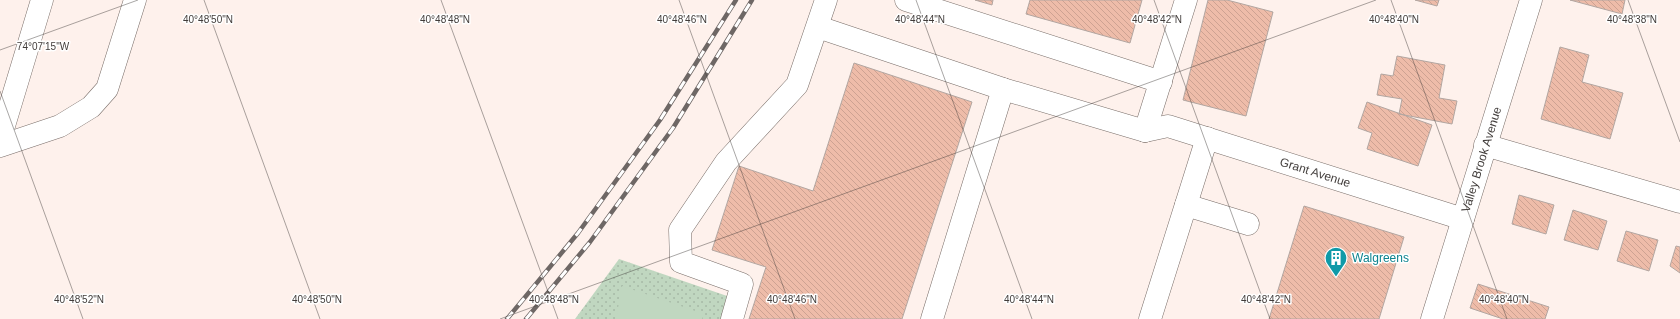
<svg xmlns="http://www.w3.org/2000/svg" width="1680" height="319" font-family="Arial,sans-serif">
	<defs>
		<pattern id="grass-dots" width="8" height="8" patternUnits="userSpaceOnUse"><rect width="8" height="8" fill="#c0d7c0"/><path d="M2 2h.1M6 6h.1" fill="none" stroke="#a6b9a6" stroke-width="1.8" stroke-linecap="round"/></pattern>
		<pattern id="building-back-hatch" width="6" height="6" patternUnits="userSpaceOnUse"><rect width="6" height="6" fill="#eebca9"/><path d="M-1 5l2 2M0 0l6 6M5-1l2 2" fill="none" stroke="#cda292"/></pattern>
	</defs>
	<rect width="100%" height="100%" fill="#fef1ec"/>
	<path fill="url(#grass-dots)" d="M 619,259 L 730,297 L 724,319 L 575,319 Z"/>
	<path fill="#c0d7c0" d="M 622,286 L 704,314 L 702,319 L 616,319 Z"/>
	<path fill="url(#building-back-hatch)" stroke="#b2a6a1" d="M 975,0 L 993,0 L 992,5 Z
		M 1030,0 L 1142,0 L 1130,43 L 1026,14 Z
		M 1208,0 L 1227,0 L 1273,12 L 1246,116 L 1183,100 Z
		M 1415,0 L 1439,0 L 1437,6 Z
		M 1570,0 L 1625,0 L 1622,14 Z
		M 1560,47 L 1589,55 L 1582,82 L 1623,93 L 1610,139 L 1541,119 Z
		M 1397,56 L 1445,65 L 1439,98 L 1457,101 L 1452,124 L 1399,114 L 1402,99 L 1377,95 L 1381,74 L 1393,76 Z
		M 854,63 L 972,102 L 902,319 L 749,319 L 766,267 L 712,250 L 739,166 L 813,191 Z
		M 1367,102 L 1432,125 L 1418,166 L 1367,149 L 1372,133 L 1358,128 Z
		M 1519,195 L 1554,205 L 1546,234 L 1512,224 Z
		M 1304,206 L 1404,237 L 1379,319 L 1269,319 Z
		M 1573,210 L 1607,221 L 1598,250 L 1564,240 Z
		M 1626,231 L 1658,240 L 1649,271 L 1617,261 Z
		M 1676,246 L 1680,247 L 1680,273 L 1670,266 Z
		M 1478,284 L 1549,307 L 1545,319 L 1503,319 L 1470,308 Z"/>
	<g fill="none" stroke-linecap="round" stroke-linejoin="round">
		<g stroke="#796e69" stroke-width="23">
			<g id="minor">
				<path d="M 906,0 L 1161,82"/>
				<path d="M 818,27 L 1003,89 L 932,319"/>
				<path id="s1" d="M 1003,89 L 1145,131 L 1168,126 L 1463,219"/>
				<path d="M 1145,131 L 1186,0"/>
				<path d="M 0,139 L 42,0"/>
				<path d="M 1485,145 L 1680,202"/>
				<path d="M 0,146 L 60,126 L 91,107 L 107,89 L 135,0"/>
				<path d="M 1186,205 L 1248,224"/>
				<path d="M 732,319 L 742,284 L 681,262 L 680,230 L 726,162 L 797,85 L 826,0"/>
				<path d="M 1150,319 L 1207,138"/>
				<path id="s2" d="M 1432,319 L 1531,0"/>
			</g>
		</g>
		<use href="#minor" stroke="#fff" stroke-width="22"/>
		<g stroke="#6e6765" stroke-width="4.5">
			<path id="rail" d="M 507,319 L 578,233 L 660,120 L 736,0
				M 526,319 L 590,242 L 673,128 L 752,0"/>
		</g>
		<use href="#rail" stroke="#fff" stroke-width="3" stroke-dasharray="9" stroke-linecap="butt"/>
	</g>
	<path fill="none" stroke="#413c3a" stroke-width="1" stroke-opacity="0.45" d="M 204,0 L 320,319M 441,0 L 558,319M 679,0 L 795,319M 916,0 L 1032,319M 1154,0 L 1270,319M 1391,0 L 1507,319M 1628,0 L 1680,142M 0,50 L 138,0M 0,91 L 83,319M 500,319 L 1376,0"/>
	<defs>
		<g id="building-pin" transform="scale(1.15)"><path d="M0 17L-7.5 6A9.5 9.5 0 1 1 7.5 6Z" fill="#0f9aa8" stroke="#fff"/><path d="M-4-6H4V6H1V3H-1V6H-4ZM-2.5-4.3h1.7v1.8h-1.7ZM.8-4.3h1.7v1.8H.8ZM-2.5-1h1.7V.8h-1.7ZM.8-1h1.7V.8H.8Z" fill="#fff"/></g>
	</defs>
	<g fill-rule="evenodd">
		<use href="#building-pin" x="1336" y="258"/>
	</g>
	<g text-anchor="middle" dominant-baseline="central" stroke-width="3" stroke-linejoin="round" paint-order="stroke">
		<g font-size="12" fill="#413c3a" stroke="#fff">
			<text stroke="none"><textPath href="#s2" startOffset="167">Valley Brook Avenue</textPath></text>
			<text stroke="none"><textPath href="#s1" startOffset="326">Grant Avenue</textPath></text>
		</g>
		<g font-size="12" fill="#0d838f" stroke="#fff" text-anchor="start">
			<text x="1352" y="258">Walgreens</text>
		</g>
	</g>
	<g font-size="10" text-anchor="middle" fill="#413c3a" stroke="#fff" stroke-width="3" stroke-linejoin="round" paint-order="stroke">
		<text x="1632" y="23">40°48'38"N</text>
		<text x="208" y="23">40°48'50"N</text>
		<text x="445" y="23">40°48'48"N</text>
		<text x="682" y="23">40°48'46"N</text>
		<text x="920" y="23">40°48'44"N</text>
		<text x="1157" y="23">40°48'42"N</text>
		<text x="1394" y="23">40°48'40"N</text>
		<text x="43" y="50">74°07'15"W</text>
		<text x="79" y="303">40°48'52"N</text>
		<text x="317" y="303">40°48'50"N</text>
		<text x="554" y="303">40°48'48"N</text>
		<text x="792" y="303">40°48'46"N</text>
		<text x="1029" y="303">40°48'44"N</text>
		<text x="1266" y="303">40°48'42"N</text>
		<text x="1504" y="303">40°48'40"N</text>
	</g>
</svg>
